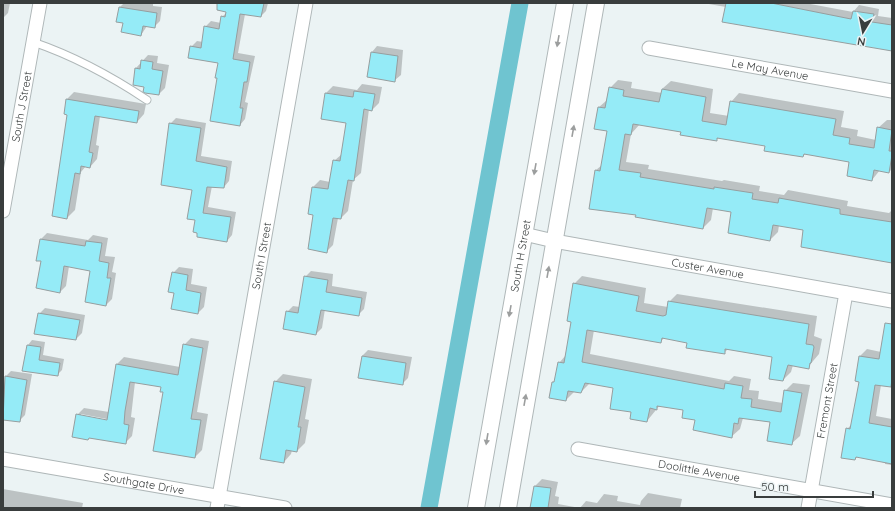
<svg xmlns="http://www.w3.org/2000/svg" width="895" height="511" font-family="Quicksand,sans-serif">
	<rect width="100%" height="100%" fill="#ebf3f4"/>
	<path fill="#0003" fill-rule="evenodd" d="M 3,3 L 10,3 L 8,13 L 3,18 Z
		M 124,3 L 153,3 L 153,6 L 162,7 L 160,21 L 154,27 L 147,26 L 141,35 L 124,22 L 117,21 L 120,7 Z
		M 229,3 L 268,3 L 266,11 L 261,16 L 245,14 L 238,53 L 255,56 L 245,102 L 248,103 L 245,119 L 240,125 L 219,77 L 219,62 L 191,47 L 197,41 L 203,42 L 205,27 L 211,21 L 221,23 L 222,17 L 227,12 Z
		M 703,3 L 805,3 L 853,12 L 859,5 L 879,9 L 878,16 L 892,18 L 892,50 L 726,7 Z
		M 377,46 L 403,50 L 401,75 L 395,80 L 368,76 L 372,52 Z
		M 148,55 L 158,56 L 157,63 L 169,65 L 165,88 L 159,94 L 145,87 L 136,68 Z
		M 618,80 L 632,82 L 631,88 L 662,93 L 662,89 L 671,81 L 713,89 L 710,113 L 729,116 L 731,102 L 739,93 L 844,111 L 841,127 L 858,130 L 857,136 L 876,140 L 878,128 L 887,120 L 892,120 L 892,169 L 889,172 L 880,170 L 872,180 L 850,161 L 806,153 L 803,156 L 766,145 L 720,137 L 716,140 L 682,131 L 640,124 L 631,134 L 626,162 L 649,165 L 648,169 L 722,181 L 724,180 L 760,186 L 759,191 L 784,195 L 788,190 L 848,201 L 847,206 L 889,213 L 892,210 L 892,262 L 805,229 L 779,225 L 778,232 L 770,240 L 732,211 L 713,208 L 711,220 L 703,228 L 637,214 L 596,170 L 602,165 L 608,130 L 598,108 L 607,100 L 610,88 Z
		M 362,84 L 382,87 L 379,103 L 372,110 L 369,109 L 361,173 L 353,180 L 348,211 L 341,218 L 338,218 L 333,245 L 326,252 L 314,214 L 313,187 L 320,180 L 330,182 L 334,161 L 342,154 L 347,122 L 322,118 L 326,93 L 333,86 L 357,90 Z
		M 74,92 L 146,104 L 144,114 L 137,122 L 100,116 L 96,145 L 99,146 L 97,159 L 90,167 L 86,166 L 81,172 L 75,210 L 67,218 L 69,114 L 67,99 Z
		M 176,118 L 206,123 L 201,156 L 232,161 L 229,181 L 224,187 L 212,186 L 208,207 L 236,212 L 232,235 L 227,241 L 196,220 L 193,189 L 170,124 Z
		M 47,233 L 88,240 L 93,235 L 108,238 L 105,256 L 115,257 L 112,272 L 116,273 L 112,299 L 106,305 L 91,270 L 69,266 L 66,286 L 60,292 L 42,260 L 41,239 Z
		M 179,267 L 193,269 L 191,284 L 207,287 L 204,307 L 198,313 L 175,292 L 173,273 Z
		M 311,271 L 333,274 L 332,286 L 367,292 L 364,309 L 358,315 L 325,309 L 322,328 L 316,334 L 287,312 L 293,306 L 300,307 L 305,277 Z
		M 582,276 L 646,288 L 644,303 L 668,307 L 669,302 L 677,294 L 817,316 L 814,336 L 822,339 L 819,354 L 808,367 L 793,365 L 791,372 L 783,380 L 773,356 L 728,349 L 724,353 L 688,342 L 664,338 L 660,342 L 594,330 L 590,354 L 729,381 L 734,376 L 751,379 L 749,390 L 759,391 L 758,399 L 783,403 L 785,391 L 793,383 L 810,385 L 800,436 L 791,444 L 771,422 L 743,418 L 740,429 L 731,437 L 696,419 L 684,409 L 660,405 L 647,421 L 633,412 L 614,387 L 590,383 L 581,392 L 574,392 L 566,400 L 553,382 L 556,380 L 559,363 L 566,355 L 572,321 L 574,284 Z
		M 45,308 L 85,315 L 82,333 L 76,339 L 39,314 Z
		M 892,332 L 892,384 L 890,386 L 881,385 L 876,416 L 892,419 L 892,465 L 885,464 L 885,461 L 858,456 L 855,459 L 847,429 L 852,424 L 860,381 L 860,356 L 867,349 L 881,352 Z
		M 191,338 L 209,341 L 197,412 L 208,414 L 202,450 L 195,457 L 162,386 L 135,382 L 131,417 L 135,418 L 132,436 L 125,443 L 90,437 L 88,439 L 77,415 L 84,408 L 109,412 L 117,364 L 124,357 L 180,367 L 184,345 ZM 81,414 L 112,420 L 111,422 L 81,416 Z
		M 32,340 L 45,342 L 43,355 L 64,359 L 62,370 L 57,375 L 23,370 L 28,345 Z
		M 368,350 L 412,357 L 408,378 L 402,384 L 362,356 Z
		M 11,371 L 32,374 L 25,415 L 19,421 L 3,419 L 3,392 L 5,377 Z
		M 283,374 L 312,379 L 305,419 L 309,420 L 305,443 L 297,451 L 292,450 L 291,454 L 284,462 L 275,382 Z
		M 542,479 L 558,482 L 555,496 L 559,497 L 558,504 L 580,508 L 586,501 L 597,503 L 604,494 L 618,496 L 617,501 L 640,505 L 641,501 L 648,493 L 682,499 L 680,508 L 531,508 L 535,486 Z
		M 3,489 L 83,503 L 82,508 L 3,508 Z"/>
	<g fill="none" stroke-linecap="round" stroke-linejoin="round">
		<path stroke="#6fc4d0" stroke-width="17" d="M 429,508 L 520,3"/>
	</g>
	<path fill="#95ebf7" stroke="#969e9f" d="M 217,3 L 264,3 L 261,17 L 240,14 L 233,59 L 250,62 L 247,82 L 244,82 L 240,108 L 243,108 L 240,126 L 210,121 L 217,78 L 215,78 L 218,63 L 188,58 L 190,46 L 201,48 L 204,26 L 219,29 L 221,16 L 225,17 L 226,12 L 217,10 Z
		M 726,3 L 771,3 L 851,19 L 853,11 L 874,14 L 872,22 L 892,25 L 892,51 L 722,22 Z
		M 119,7 L 157,13 L 155,28 L 143,26 L 141,36 L 121,32 L 123,23 L 116,22 Z
		M 371,52 L 398,56 L 395,82 L 367,77 Z
		M 141,60 L 153,62 L 152,69 L 163,71 L 159,95 L 145,93 L 143,92 L 144,87 L 133,85 L 135,68 L 140,69 Z
		M 609,87 L 624,90 L 623,96 L 659,102 L 662,89 L 706,97 L 702,121 L 726,125 L 730,101 L 836,119 L 833,135 L 850,138 L 849,144 L 874,148 L 877,127 L 892,130 L 889,151 L 892,151 L 892,155 L 889,173 L 874,170 L 872,181 L 847,176 L 849,162 L 804,154 L 803,157 L 764,151 L 765,146 L 717,138 L 717,141 L 680,135 L 681,132 L 633,124 L 631,135 L 625,134 L 619,170 L 641,173 L 640,177 L 714,189 L 714,187 L 753,193 L 752,199 L 778,203 L 779,198 L 840,209 L 840,214 L 892,222 L 892,263 L 801,247 L 803,230 L 773,225 L 770,241 L 728,233 L 731,212 L 707,208 L 703,229 L 635,217 L 636,215 L 589,209 L 595,170 L 600,171 L 607,131 L 594,129 L 598,107 L 605,108 Z
		M 354,91 L 375,94 L 372,111 L 364,109 L 354,181 L 348,180 L 341,219 L 333,218 L 327,253 L 308,249 L 313,215 L 308,214 L 312,187 L 328,189 L 333,160 L 340,161 L 346,123 L 321,119 L 325,93 L 353,97 Z
		M 66,99 L 139,111 L 137,123 L 95,116 L 89,152 L 93,153 L 90,168 L 81,166 L 80,174 L 75,173 L 67,219 L 52,216 L 67,115 L 64,114 Z
		M 169,123 L 201,128 L 196,161 L 227,167 L 224,188 L 207,187 L 203,213 L 231,217 L 227,242 L 197,237 L 197,233 L 193,232 L 195,220 L 187,219 L 192,190 L 161,185 Z
		M 40,239 L 85,246 L 86,241 L 102,243 L 99,261 L 109,263 L 107,278 L 111,278 L 106,306 L 85,302 L 90,271 L 64,266 L 60,293 L 36,288 L 41,261 L 36,261 Z
		M 172,272 L 188,275 L 186,290 L 201,293 L 198,314 L 171,309 L 174,293 L 168,292 Z
		M 304,276 L 328,280 L 326,292 L 362,298 L 359,316 L 321,310 L 316,335 L 283,329 L 286,311 L 298,313 Z
		M 573,283 L 639,296 L 636,311 L 663,316 L 666,315 L 668,301 L 809,324 L 806,344 L 813,345 L 814,347 L 811,363 L 810,363 L 809,369 L 788,365 L 783,381 L 769,379 L 772,357 L 725,349 L 725,354 L 686,348 L 687,343 L 662,338 L 661,343 L 587,330 L 582,362 L 724,389 L 725,383 L 743,386 L 741,398 L 752,399 L 751,407 L 781,412 L 784,390 L 802,393 L 792,445 L 767,441 L 770,422 L 739,418 L 738,424 L 734,423 L 732,438 L 693,430 L 695,420 L 682,418 L 683,410 L 657,406 L 657,410 L 650,408 L 647,422 L 630,419 L 631,412 L 610,409 L 613,388 L 585,383 L 581,393 L 568,391 L 566,401 L 549,398 L 552,382 L 554,382 L 558,362 L 564,363 L 571,322 L 567,321 Z
		M 38,313 L 80,320 L 76,340 L 34,334 Z
		M 885,323 L 892,324 L 892,379 L 891,387 L 875,385 L 869,423 L 892,427 L 892,464 L 856,457 L 855,460 L 841,458 L 846,428 L 850,429 L 859,382 L 855,381 L 859,356 L 879,359 Z
		M 183,344 L 203,348 L 191,419 L 201,420 L 195,458 L 153,451 L 163,392 L 160,392 L 161,387 L 130,382 L 125,411 L 124,424 L 129,425 L 126,444 L 89,438 L 88,440 L 72,437 L 76,414 L 107,420 L 116,364 L 178,375 Z
		M 27,345 L 41,347 L 39,360 L 60,363 L 58,376 L 22,371 Z
		M 362,356 L 406,363 L 403,385 L 358,378 Z
		M 5,376 L 27,380 L 20,422 L 3,420 Z
		M 274,381 L 305,387 L 298,427 L 301,427 L 297,452 L 286,450 L 284,463 L 260,459 Z
		M 534,486 L 551,488 L 548,508 L 530,508 Z"/>
	<g fill="none" stroke-linecap="round" stroke-linejoin="round">
		<g stroke="#afb7b8" stroke-width="9">
			<path id="service" d="M 33,42 C 74,56 111,76 147,100"/>
		</g>
		<g stroke="#afb7b8" stroke-width="15">
			<g id="minor">
				<path id="s1" d="M 649,48 L 892,91"/>
				<path id="s2" d="M 3,211 L 40,3"/>
				<path id="s3" d="M 524,234 L 554,241 L 892,301"/>
				<path id="s4" d="M 578,449 L 892,505"/>
				<path id="s5" d="M 3,459 L 285,508"/>
				<path id="s6" d="M 217,508 L 306,3"/>
				<path id="s7" d="M 808,508 L 846,293"/>
			</g>
		</g>
		<g stroke="#afb7b8" stroke-width="18">
			<g id="tertiary">
				<path id="s8" d="M 476,508 L 565,3"/>
				<path d="M 508,508 L 596,3"/>
			</g>
		</g>
		<use href="#service" stroke="#fff" stroke-width="7"/>
		<use href="#minor" stroke="#fff" stroke-width="13"/>
		<use href="#tertiary" stroke="#fff" stroke-width="16"/>
	</g>
	<defs><path id="oneway-solid" d="M-6-.8H1V-3.2L6.5 0L1 3.2V.8H-6Z"/></defs>
	<g fill="#9c9e9e">
		<use href="#oneway-solid" transform="translate(558 41) rotate(100)"/>
		<use href="#oneway-solid" transform="translate(573 131) rotate(-80)"/>
		<use href="#oneway-solid" transform="translate(535 169) rotate(100)"/>
		<use href="#oneway-solid" transform="translate(548 272) rotate(-80)"/>
		<use href="#oneway-solid" transform="translate(510 311) rotate(100)"/>
		<use href="#oneway-solid" transform="translate(525 400) rotate(-80)"/>
		<use href="#oneway-solid" transform="translate(487 439) rotate(99)"/>
	</g>
	<g text-anchor="middle" dominant-baseline="central" stroke-width="4" stroke-linejoin="round" paint-order="stroke">
		<g font-size="11" fill="#393d3d" stroke="#ebf3f4">
			<text stroke="none"><textPath href="#s1" startOffset="123">Le May Avenue</textPath></text>
			<text stroke="none"><textPath href="#s2" startOffset="106">South J Street</textPath></text>
			<text stroke="none"><textPath href="#s6" startOffset="256">South I Street</textPath></text>
			<text stroke="none"><textPath href="#s8" startOffset="256">South H Street</textPath></text>
			<text stroke="none"><textPath href="#s3" startOffset="187">Custer Avenue</textPath></text>
			<text stroke="none"><textPath href="#s7" startOffset="109">Fremont Street</textPath></text>
			<text stroke="none"><textPath href="#s4" startOffset="123">Doolittle Avenue</textPath></text>
			<text stroke="none"><textPath href="#s5" startOffset="143">Southgate Drive</textPath></text>
		</g>
	</g>
	<rect width="895" height="511" fill="none" stroke="#393d3d" stroke-width="8"/>
	<g transform="translate(863 32) rotate(190)" stroke="#ebf3f4" stroke-width="3" paint-order="stroke">
	<path d="M0-3L7 15L0 10L-7 15Z" fill="#393d3d"/>
	<text y="-6" font-size="11" font-weight="bold" text-anchor="middle" fill="#393d3d">N</text>
	</g>
	<path d="M755 491v6h118v-6" fill="none" stroke="#393d3d" stroke-width="2"/>
	<text x="761" y="491" font-size="12" fill="#393d3d" stroke="#ebf3f4" stroke-width="3" paint-order="stroke">50 m</text>
</svg>
